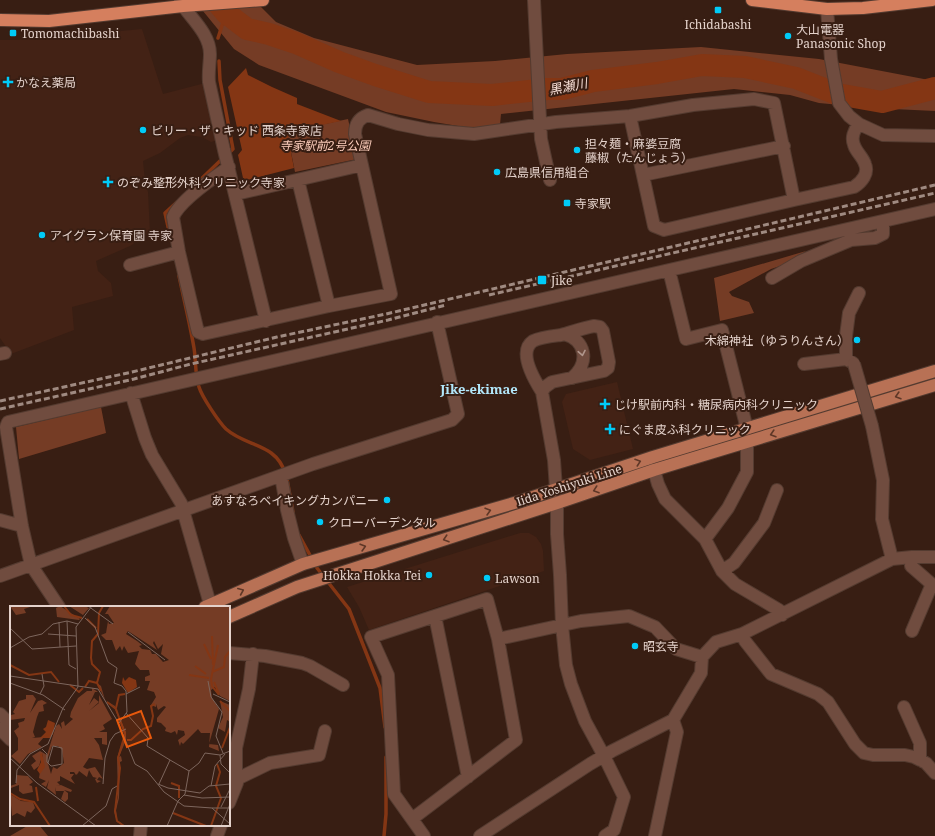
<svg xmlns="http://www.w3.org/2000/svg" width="935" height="836" font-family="'Noto Serif','Noto Sans JP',serif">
	<rect width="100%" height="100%" fill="#381e13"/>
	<path fill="#432215" d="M 142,29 L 163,94 L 209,82 L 222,139 L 211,142 L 202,137 L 188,135 L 180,138 L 160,153 L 143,161 L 145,181 L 148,192 L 150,233 L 130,246 L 96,261 L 98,271 L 111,283 L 113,296 L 72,307 L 74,330 L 11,354 L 0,338 L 0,40 L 14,40 L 58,37 Z
		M 617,382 L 633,449 L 590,460 L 573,449 L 562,402 L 566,394 Z
		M 520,533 L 529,533 L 536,537 L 541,544 L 543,551 L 544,571 L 369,630 L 359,607 L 347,587 Z"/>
	<path fill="#753c25" d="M 194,0 L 254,0 L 276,22 L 314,38 L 417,65 L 495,61 L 567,54 L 701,47 L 819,59 L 929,80 L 935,80 L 935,111 L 872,108 L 819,103 L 790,95 L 734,89 L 501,114 L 500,125 L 476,129 L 434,122 L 386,112 L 259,65 L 234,49 Z
		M 348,119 L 357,159 L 295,172 L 287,132 Z
		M 806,251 L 786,264 L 771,269 L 729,292 L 732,296 L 749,302 L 754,313 L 720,321 L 714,278 Z
		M 101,407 L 106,433 L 19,459 L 16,427 Z
		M 29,825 L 39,825 L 48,836 L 10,836 Z"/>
	<path fill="#843614" d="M 246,68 L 248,75 L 272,87 L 297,98 L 297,104 L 341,121 L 287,132 L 294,168 L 247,180 L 243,178 L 238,155 L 242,150 L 228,87 Z"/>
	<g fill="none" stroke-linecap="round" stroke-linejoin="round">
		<path stroke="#843614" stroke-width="3.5" d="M 218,38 L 226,13
			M 219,61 L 220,80 L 233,149 L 228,154
			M 196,184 L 223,158
			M 171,240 L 165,213 L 177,202
			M 179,276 C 184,300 190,324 194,348 C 196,360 195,376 199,387 C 202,397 219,422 226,429 C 246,447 276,443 285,473
			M 287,479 L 293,512
			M 299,535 L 317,568 L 349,609 L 380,688 L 385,727
			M 384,836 L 386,814 L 386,757"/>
		<path stroke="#843614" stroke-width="22" d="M 215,0 L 226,13 L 247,29 L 269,34 L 296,43 L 339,62 L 375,75 L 429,92 L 492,95 L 547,89 L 562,89 L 593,81 L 657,73 L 702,65 L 745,67 L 796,78 L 837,94 L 882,102 L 935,88"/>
		<g stroke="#543b30" stroke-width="14">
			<path id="minor" d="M 180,0 L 183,6 C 193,20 210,35 210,54 C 210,63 208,72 209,82 L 224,150 L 266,321
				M 534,0 L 541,139 L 550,180
				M 827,9 L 831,59 L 839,103 L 849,116 L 859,124 L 883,135 L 935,136
				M 630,116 L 654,226 L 664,230 L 794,200
				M 229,167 C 213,178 180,200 173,217 L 179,252 L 198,332 L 203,334 L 329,306 L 391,294 L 355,134 C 355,124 359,118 368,115 L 398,124 L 428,130 L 474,134 L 556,122 L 630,116 L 693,105 L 754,99 L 774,103 L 794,200 L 854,187 C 862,182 869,173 865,164 C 863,157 856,152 854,145 C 851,138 854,130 859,124
				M 643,175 L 784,146
				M 298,180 L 329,306
				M 236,194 L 362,165
				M 130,265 L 179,252
				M 669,270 L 686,339 L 722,330 L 747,429
				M 772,278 L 801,261 L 851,240 L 875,238 L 883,234 L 883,221
				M 594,326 L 600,327 L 603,331 L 609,362 L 608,368 L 604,371 L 552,382 L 545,387 L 542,392 C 535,381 517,352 533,341 C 541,337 553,336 561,335 C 572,332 583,328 594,326 Z
				M 564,334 C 586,340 590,363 572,378
				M 0,354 L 5,353
				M 846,359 L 846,336 L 849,313 L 859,293
				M 804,364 L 846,359 L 853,363
				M 542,392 L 554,460 L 557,503 L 557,534 L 560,575 L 562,625 L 566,665 L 571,684 L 585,721 L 604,756 L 624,797 L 614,830 L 605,836
				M 131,393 L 145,438 L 152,455 L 181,503 L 210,604
				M 872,426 L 883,480 L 882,519 L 892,559
				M 654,470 L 658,484 L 665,499 L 705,539 L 722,571 L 735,584 L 779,610 L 782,615
				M 281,476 L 287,510 L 294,538 L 303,564
				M 0,520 L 22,526
				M 705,539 L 728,508 L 747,472 L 747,441
				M 912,557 L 911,566 L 935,587
				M 722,571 L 734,563 L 764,523 L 777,490
				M 0,576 L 313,464 L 452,420 L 458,414 L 437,322
				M 59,607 L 31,565 L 22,526 L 6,427 L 8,422 L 935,209
				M 435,616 L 468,777
				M 912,631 L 932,584
				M 742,634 L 745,641 L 771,674 L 818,694 L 828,702 L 855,744 L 864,753 L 873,755 L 905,755 L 914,757 L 926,763 L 935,773
				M 229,653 L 265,656 L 302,663 L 310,666 L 343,685
				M 904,707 L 920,743 L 920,760
				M 0,714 L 11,725
				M 0,729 L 11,740
				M 236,774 L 236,748 L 249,689 L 253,654
				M 237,779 L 270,763 L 319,755 L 325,731
				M 229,803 L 237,783 L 235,773
				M 412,819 L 516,740 L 498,639 L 581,621 L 629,616 L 655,627 L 676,649 L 702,657
				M 140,836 L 141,825
				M 217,836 L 221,825
				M 424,836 L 394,794 L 388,675 L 371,637 L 487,599 L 498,639
				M 480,836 L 590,764 L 612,751 L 673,720 L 701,673 L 702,657 L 716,642 L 742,634 L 892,559 L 912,557 L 935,557
				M 655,836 L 677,732 L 673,720"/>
		</g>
		<g stroke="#543b30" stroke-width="14">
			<path id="major" d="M 205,607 L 303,564 L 521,501 L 653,457 L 935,371
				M 229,617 L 297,587 L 557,503 L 654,470 L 935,385"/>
		</g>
		<g stroke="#543b30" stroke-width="14">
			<path id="highway" d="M 752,0 L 827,9 L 863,8 L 932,0
				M 0,20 L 49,21 L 183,6 L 263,0"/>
		</g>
		<use href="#minor" stroke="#704c3f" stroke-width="12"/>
		<use href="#major" stroke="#b87155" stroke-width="12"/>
		<use href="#highway" stroke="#d57f5e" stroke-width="12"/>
		<path stroke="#9f8a81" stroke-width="3" stroke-dasharray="6 3" stroke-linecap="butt" d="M 489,295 L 935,193
			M 0,401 L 132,372 L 277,337 L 386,314 L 935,185
			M 0,409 L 134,379 L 191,364 L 388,320 L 446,305"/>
		<g stroke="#543b30" stroke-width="14" stroke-linecap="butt">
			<path id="minor-bridge" d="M 854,364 L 872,426"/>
		</g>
		<use href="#minor-bridge" stroke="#704c3f" stroke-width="12"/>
	</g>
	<defs><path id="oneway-chevron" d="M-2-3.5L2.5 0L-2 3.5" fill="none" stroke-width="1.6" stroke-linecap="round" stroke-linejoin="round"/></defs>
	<use stroke="#b0968c" href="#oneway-chevron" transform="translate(582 353) rotate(79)"/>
	<g stroke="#5e3727">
		<use href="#oneway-chevron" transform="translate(898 396) rotate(163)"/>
		<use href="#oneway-chevron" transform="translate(773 434) rotate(163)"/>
		<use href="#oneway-chevron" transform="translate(638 462) rotate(-19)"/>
		<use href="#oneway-chevron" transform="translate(596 490) rotate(161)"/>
		<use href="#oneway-chevron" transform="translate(488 511) rotate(-16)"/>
		<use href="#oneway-chevron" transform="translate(446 539) rotate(162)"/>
		<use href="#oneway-chevron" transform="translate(363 547) rotate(-16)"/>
		<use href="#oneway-chevron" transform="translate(241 591) rotate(-23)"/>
	</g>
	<g fill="#00cbf8" stroke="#381e13" stroke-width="1.5">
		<rect x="714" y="6" width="8" height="8" rx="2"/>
		<rect x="9" y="29" width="8" height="8" rx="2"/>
		<circle cx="788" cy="36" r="4"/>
		<path d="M6 76h4v4h4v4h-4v4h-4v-4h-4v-4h4z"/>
		<circle cx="143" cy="130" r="4"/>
		<circle cx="577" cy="150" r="4"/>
		<circle cx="497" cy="172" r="4"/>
		<path d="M106 176h4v4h4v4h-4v4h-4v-4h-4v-4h4z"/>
		<rect x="563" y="199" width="8" height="8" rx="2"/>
		<circle cx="42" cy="235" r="4"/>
		<rect x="537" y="275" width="10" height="10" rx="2"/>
		<circle cx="857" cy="340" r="4"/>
		<path d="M603 398h4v4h4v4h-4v4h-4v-4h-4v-4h4z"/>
		<path d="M608 423h4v4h4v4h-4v4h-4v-4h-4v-4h4z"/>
		<circle cx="387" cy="500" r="4"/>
		<circle cx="320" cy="522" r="4"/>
		<circle cx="429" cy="575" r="4"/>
		<circle cx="487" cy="578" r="4"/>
		<circle cx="635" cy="646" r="4"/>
	</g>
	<g text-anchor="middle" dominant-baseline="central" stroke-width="4" stroke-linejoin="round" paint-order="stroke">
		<g font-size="12" fill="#e4d2cb" stroke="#381e13" text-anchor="start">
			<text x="718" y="24" text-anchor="middle">Ichidabashi</text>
			<text x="796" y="29">大山電器<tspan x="796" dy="14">Panasonic Shop</tspan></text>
			<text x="21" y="33">Tomomachibashi</text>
			<text x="16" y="82">かなえ薬局</text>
			<text x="151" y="130">ビリー・ザ・キッド 西条寺家店</text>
			<text x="585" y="143">担々麺・麻婆豆腐<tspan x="585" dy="14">藤椒（たんじょう）</tspan></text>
			<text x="505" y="172">広島県信用組合</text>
			<text x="117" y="182">のぞみ整形外科クリニック寺家</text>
			<text x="575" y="203">寺家駅</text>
			<text x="50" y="235">アイグラン保育園 寺家</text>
			<text x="551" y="280">Jike</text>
			<text x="849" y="340" text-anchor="end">木綿神社（ゆうりんさん）</text>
			<text x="614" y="404">じけ駅前内科・糖尿病内科クリニック</text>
			<text x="619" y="429">にぐま皮ふ科クリニック</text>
			<text x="379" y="500" text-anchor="end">あすなろベイキングカンパニー</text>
			<text x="328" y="522">クローバーデンタル</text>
			<text x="421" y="575" text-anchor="end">Hokka Hokka Tei</text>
			<text x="495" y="578">Lawson</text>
			<text x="643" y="646">昭玄寺</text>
		</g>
		<g font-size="12" font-style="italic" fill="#fecfbd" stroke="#381e13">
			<text x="325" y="145">寺家駅前2号公園</text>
		</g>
		<g font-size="12" fill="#e4d2cb" stroke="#381e13">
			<text transform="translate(569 485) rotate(-18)">Iida Yoshiyuki Line</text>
		</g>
		<g font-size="13" font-style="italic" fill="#f3dbd2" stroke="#381e13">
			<text transform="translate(568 86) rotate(-11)">黒瀬川</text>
		</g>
		<g font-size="13" font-weight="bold" fill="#b2e7fa" stroke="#381e13">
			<text x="479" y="389">Jike-ekimae</text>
		</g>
	</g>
	<g transform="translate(10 606)">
		<rect width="220" height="220" fill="#381e13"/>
		<path d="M 0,0 L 11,1 L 23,0 L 14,3 L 16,7 L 6,9 ZM 50,0 L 70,13 L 69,14 L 47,11 L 46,2 ZM 59,0 L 74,0 L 79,2 L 73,9 ZM 100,0 L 220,0 L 220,95 L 210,90 L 205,81 L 201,84 L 202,92 L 209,103 L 199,138 L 208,139 L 209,145 L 199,141 L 200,127 L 191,127 L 188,123 L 173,138 L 171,136 L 170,140 L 168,134 L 175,129 L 174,125 L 168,124 L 167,129 L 165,125 L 161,127 L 155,125 L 156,122 L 151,117 L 147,116 L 147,112 L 156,101 L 154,100 L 148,104 L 146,98 L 146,101 L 141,99 L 146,91 L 144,86 L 137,84 L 140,75 L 135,75 L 135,71 L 140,69 L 139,64 L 130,64 L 125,58 L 129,45 L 118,47 L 114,40 L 112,45 L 110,40 L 106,45 L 102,34 L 96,34 L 91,29 L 96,27 L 98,15 L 99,18 L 104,17 L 98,8 L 95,8 ZM 118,25 L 147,44 L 143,37 L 144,35 L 148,43 L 153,38 L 151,48 L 159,54 L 153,56 L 146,48 L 142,48 L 140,44 L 132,43 L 129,40 L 132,39 L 127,35 L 116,28 ZM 87,77 L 91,80 L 95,94 L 105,100 L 106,103 L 116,126 L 116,134 L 109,151 L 111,150 L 112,155 L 110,156 L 109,192 L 106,204 L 107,214 L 115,220 L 107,216 L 104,205 L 108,191 L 107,152 L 115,128 L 104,101 L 95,94 ZM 82,82 L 88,86 L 85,86 L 79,99 L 84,92 L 89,96 L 79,105 L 89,97 L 89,89 L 102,113 L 93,119 L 95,123 L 89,126 L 97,126 L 97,139 L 92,138 L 92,132 L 84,132 L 89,139 L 93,154 L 79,152 L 73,161 L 77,163 L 85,161 L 93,173 L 89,171 L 87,174 L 91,175 L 87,177 L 85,173 L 87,172 L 83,171 L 79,164 L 77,171 L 69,165 L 67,170 L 68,167 L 66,169 L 64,166 L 60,166 L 60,168 L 64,168 L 61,172 L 65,178 L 50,170 L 50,175 L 47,176 L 50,179 L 46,180 L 51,179 L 62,184 L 61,186 L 54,184 L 58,187 L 58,193 L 55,196 L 51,193 L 54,185 L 46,185 L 45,181 L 46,189 L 37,182 L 39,174 L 36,181 L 31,178 L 36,175 L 29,172 L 33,147 L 29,160 L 24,164 L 21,159 L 26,155 L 22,150 L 30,145 L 37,149 L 46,120 L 49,118 L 52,123 L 51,117 L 54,115 L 55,120 L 63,113 L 60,111 L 61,106 L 68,92 L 77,85 L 82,85 ZM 42,140 L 48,140 L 52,144 L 54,157 L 47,163 L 43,161 L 41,168 L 37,154 ZM 23,89 L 26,93 L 20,107 L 28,95 L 32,94 L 37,97 L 33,99 L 34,105 L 29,106 L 27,111 L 23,126 L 25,131 L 22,132 L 34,131 L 28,138 L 32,141 L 18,148 L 10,158 L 1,150 L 8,144 L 8,132 L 4,125 L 9,121 L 8,117 L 14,115 L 15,112 L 0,114 L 1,109 L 5,108 L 3,106 L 9,95 L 16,93 L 16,89 ZM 210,95 L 220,99 L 220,116 L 217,114 L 215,126 L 208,122 L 213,111 ZM 6,169 L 18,170 L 23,176 L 19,179 L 22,180 L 23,186 L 13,188 L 9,185 L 9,179 L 1,182 L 0,180 L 6,178 ZM 0,188 L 11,195 L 23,196 L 25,202 L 21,207 L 17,205 L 15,211 L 7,207 L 2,210 Z" fill="#753c25" fill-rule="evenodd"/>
		<path d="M 113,71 L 115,75 L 119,71 L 126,74 L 127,81 L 118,87 L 112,77 ZM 38,114 L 45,117 L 43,128 L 40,132 L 30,132 L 36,126 L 33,123 L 36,121 ZM 32,147 L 35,161 L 30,168 L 27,164 L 31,156 L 30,148 Z" fill="#843614"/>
		<path fill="none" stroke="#843614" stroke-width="2" d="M 54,0 L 61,9 L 72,12M 77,13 L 86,22M 202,30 L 203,59M 194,38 L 201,53M 208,39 L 201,73 L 202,80 L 209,89M 0,59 L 19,69 L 41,66 L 49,76M 185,60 L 196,68M 202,66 L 214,61 L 215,51 L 220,45M 179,69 L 199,72M 204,76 L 209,88M 60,79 L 69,86 L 73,82M 75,81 L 79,75 L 87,77M 91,85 L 87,77 L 90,66 L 82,58 L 81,52 L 82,35 L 88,28 L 89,7 L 93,0M 210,95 L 220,105M 97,96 L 106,103 L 115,128 L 108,152 L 110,162 L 105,205 L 107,215 L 114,220M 106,102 L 109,89 L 115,88M 117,134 L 121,134 L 133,123 L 141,120 L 143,110 L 141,100 L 145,98M 212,142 L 220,121M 161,177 L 169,180 L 169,192M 26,181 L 28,195M 0,187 L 10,193 L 24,196 L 40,220M 163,207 L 196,220M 201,220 L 211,192 L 206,180 L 210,166 L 207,158"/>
		<path fill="none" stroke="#7d665d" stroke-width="1" d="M 78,0 L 103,18M 75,12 L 85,21 L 98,56 L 107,62 L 104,77 L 112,80 L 116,85 L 117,106 L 109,117M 57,15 L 59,59 L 66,63M 49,16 L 50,41M 0,22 L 22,43 L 66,40M 118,26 L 155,54M 38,28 L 66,30M 0,42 L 19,31 L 32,28 L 43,18 L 57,15 L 68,18M 0,70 L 88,83 L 108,116 L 125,158 L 137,165 L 154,186 L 174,200 L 202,202 L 220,218M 198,75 L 201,91 L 212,106 L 206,130 L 213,147M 0,77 L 33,89 L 55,104M 68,81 L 66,21 L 82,0M 30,88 L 34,80 L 32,68M 116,88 L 130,81M 203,88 L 220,96M 116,107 L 138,132M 138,133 L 137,140 L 160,154M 32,143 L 37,148 L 37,156 L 41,160 L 42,160 L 52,158 L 52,142 L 43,140 L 38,157M 210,149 L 211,158 L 220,167M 0,152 L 27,177 L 86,220M 6,177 L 7,164 L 20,148 L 38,138 L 53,102 L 68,81M 93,178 L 95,152 L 100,135 L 105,128 L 116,123M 148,178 L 158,182 L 190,187 L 199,180 L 220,178M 149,178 L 160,154 L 179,165M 201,180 L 205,160 L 215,148M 174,189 L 192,192 L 220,191M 211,201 L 220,183M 202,202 L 220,202M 72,220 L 96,200 L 102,183 L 107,180M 157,220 L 168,195 L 175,188 L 179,165 L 189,157 L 195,147 L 210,149 L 220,145M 211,220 L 220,198"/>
		<path fill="#e8590c" fill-opacity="0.15" stroke="#e8590c" stroke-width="2" d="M 131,105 L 141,132 L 117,141 L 107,114 Z"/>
		<rect width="220" height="220" fill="none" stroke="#e4d2cb" stroke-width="2"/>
	</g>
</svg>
